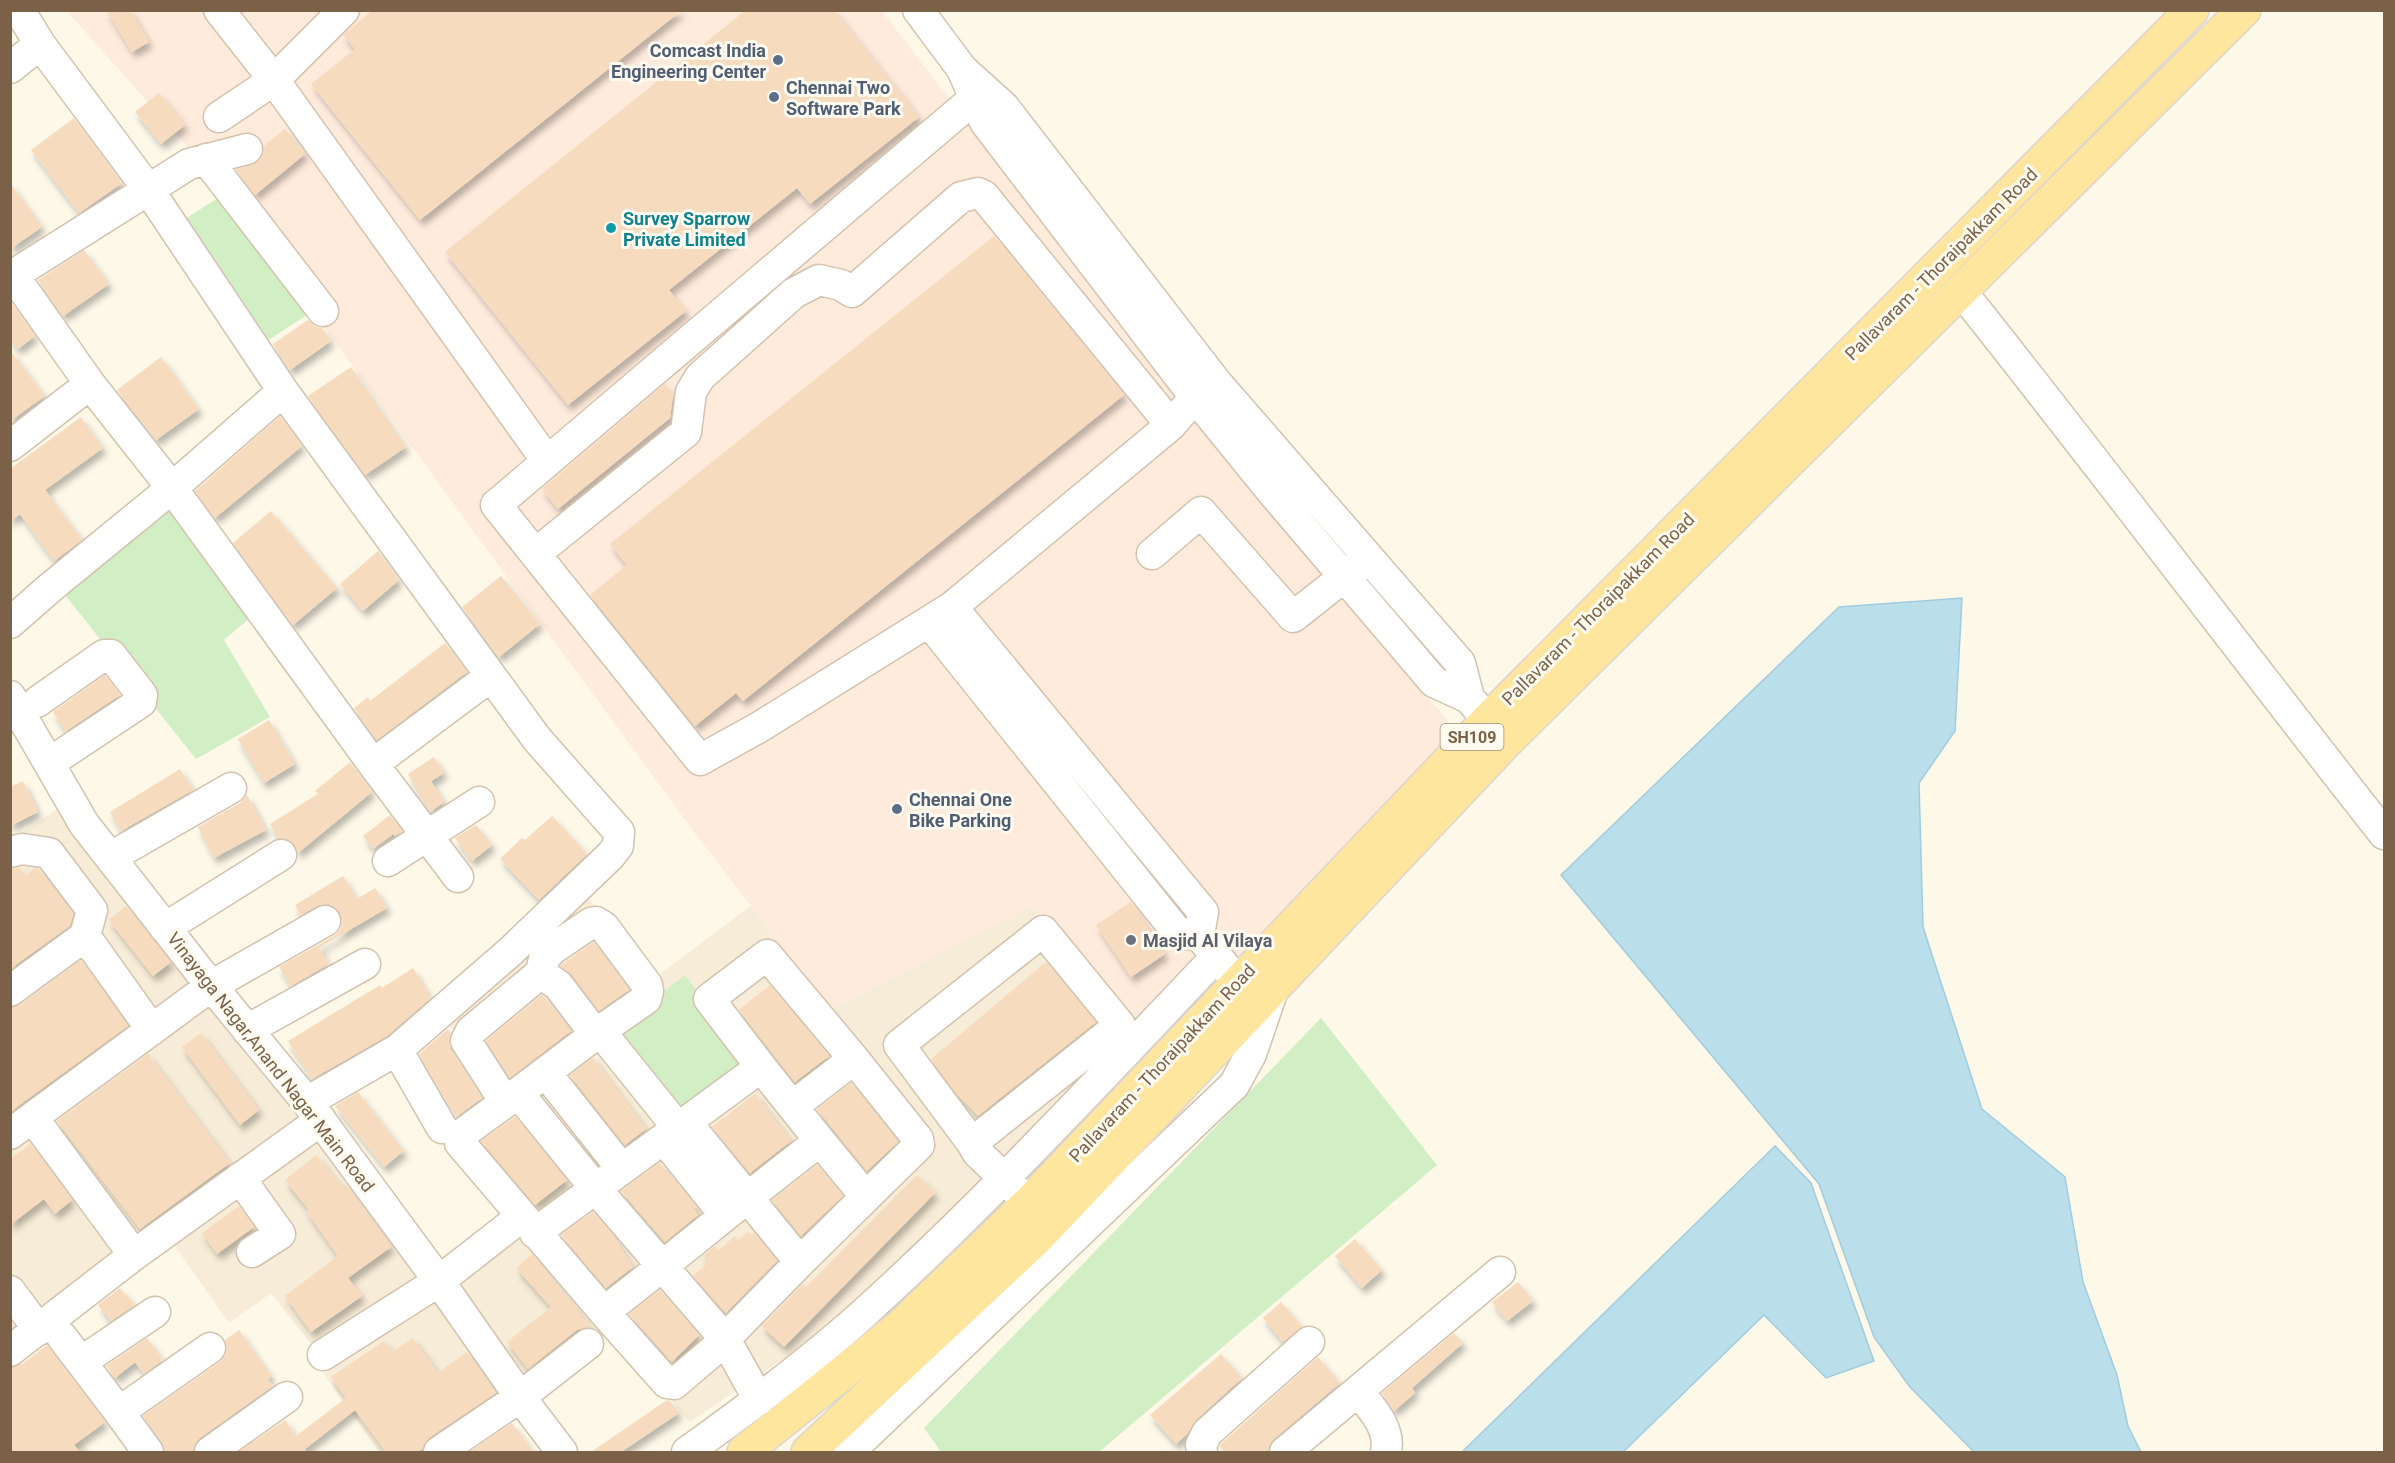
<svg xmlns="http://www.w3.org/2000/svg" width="2395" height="1463" font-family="Roboto,sans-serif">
	<defs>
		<filter id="shadow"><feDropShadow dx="3.5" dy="6" stdDeviation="3" flood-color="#0004"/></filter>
	</defs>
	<rect width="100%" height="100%" fill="#fef8e9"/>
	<path fill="#f7ecd7" d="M 59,808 L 346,1173 L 422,1277 L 315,1349 L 271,1293 L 229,1323 L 170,1239 L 17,1358 L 90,1452 L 11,1452 L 11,840 Z
		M 587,896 L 654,978 L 751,906 L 831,1009 L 1034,905 L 1134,1028 L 849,1314 L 690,1422 L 606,1326 L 524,1385 L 452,1281 L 522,1229 L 445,1139 L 498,1100 L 448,1022 Z
		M 435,1297 L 504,1396 L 424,1452 L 379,1452 L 324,1374 Z"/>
	<path fill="#ffebdc" d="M 67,11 L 882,11 L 1122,327 L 1461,737 L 1214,989 L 1191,967 L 1134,1028 L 1033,906 L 831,1009 L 697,836 L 215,178 Z"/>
	<path fill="#d1eec5" d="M 226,193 L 313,311 L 261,345 L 180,222 Z
		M 167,502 L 250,618 L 224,640 L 270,717 L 196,759 L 61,590 Z
		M 685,975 L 752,1064 L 680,1118 L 613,1030 Z
		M 1321,1018 L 1437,1165 L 1099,1452 L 941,1452 L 924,1428 Z"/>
	<path fill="#bbdeeb" stroke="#a0cdde" stroke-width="1.5" d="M 1962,598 L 1955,731 L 1919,783 L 1923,927 L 1982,1109 L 2065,1177 L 2083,1282 L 2117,1375 L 2128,1426 L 2141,1452 L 1974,1452 L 1909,1386 L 1874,1337 L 1819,1184 L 1561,875 L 1839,607 Z
		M 1775,1146 L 1811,1183 L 1874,1361 L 1826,1378 L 1764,1315 L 1623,1452 L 1462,1452 Z"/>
	<path fill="#f6dbbe" filter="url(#shadow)" d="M 106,10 L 130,10 L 149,42 L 132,52 Z
		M 373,10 L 682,10 L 420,220 L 311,84 L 355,49 L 343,35 Z
		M 746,10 L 834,10 L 919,117 L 810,204 L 797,188 L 669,290 L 686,311 L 568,405 L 445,252 Z
		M 159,93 L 185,125 L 161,144 L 135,112 Z
		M 74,118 L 122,183 L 79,213 L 31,150 Z
		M 285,129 L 305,154 L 255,195 L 236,170 L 259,162 L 263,154 L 264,146 Z
		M 10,183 L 42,227 L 10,249 Z
		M 994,236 L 1124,395 L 743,701 L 736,693 L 695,726 L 590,595 L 627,565 L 610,544 Z
		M 84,250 L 109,284 L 63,316 L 38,280 Z
		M 10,301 L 35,336 L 18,349 L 10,338 Z
		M 308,320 L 316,327 L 322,328 L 331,341 L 290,370 L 273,344 Z
		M 10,350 L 45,396 L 10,421 Z
		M 161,357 L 199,409 L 156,440 L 117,390 Z
		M 351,367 L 406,447 L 365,475 L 308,396 Z
		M 665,384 L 673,394 L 670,418 L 558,509 L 542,489 Z
		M 280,416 L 302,446 L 215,518 L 195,491 Z
		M 81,417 L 103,448 L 45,490 L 82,540 L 54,561 L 20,514 L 10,521 L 10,469 Z
		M 271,511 L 337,588 L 293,625 L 233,543 Z
		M 378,551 L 399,580 L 363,611 L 340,584 Z
		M 501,576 L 540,624 L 499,657 L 462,607 Z
		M 445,643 L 467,672 L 377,740 L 354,708 L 368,697 L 370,701 Z
		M 105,675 L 120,695 L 66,731 L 53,712 Z
		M 269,720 L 295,764 L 264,783 L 238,739 Z
		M 434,757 L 444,773 L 431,781 L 444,802 L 431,811 L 408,774 Z
		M 350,762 L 372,792 L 298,853 L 295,845 L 288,840 L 279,838 L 270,824 L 318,794 L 315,791 Z
		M 180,769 L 193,790 L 121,831 L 110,812 Z
		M 23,781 L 38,812 L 10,826 L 10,787 Z
		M 247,795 L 266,830 L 214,858 L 198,827 L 240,803 Z
		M 390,815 L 402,831 L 395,836 L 393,834 L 373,849 L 363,836 Z
		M 552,816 L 587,854 L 539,900 L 500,859 L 522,838 L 525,840 Z
		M 476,825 L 492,845 L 472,861 L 455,838 Z
		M 19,868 L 25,876 L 35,868 L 39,869 L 73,914 L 70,926 L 10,969 L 10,869 Z
		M 343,876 L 357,899 L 375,888 L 387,908 L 319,948 L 329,964 L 291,986 L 279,967 L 334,936 L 340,930 L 342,922 L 340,912 L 333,906 L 326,904 L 317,906 L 301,915 L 295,905 Z
		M 1131,902 L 1165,954 L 1131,977 L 1096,925 Z
		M 126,906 L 171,962 L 153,976 L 109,920 Z
		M 594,942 L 629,990 L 599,1011 L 572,975 L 560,966 Z
		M 81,960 L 128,1026 L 10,1112 L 10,1008 L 20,1005 Z
		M 1046,962 L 1096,1022 L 978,1116 L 955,1092 L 931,1059 Z
		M 413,968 L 431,998 L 387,1036 L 312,1079 L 288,1041 L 380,985 L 382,988 Z
		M 770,985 L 829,1056 L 795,1082 L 739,1010 Z
		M 542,995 L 571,1031 L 510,1078 L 486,1041 Z
		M 448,1029 L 451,1033 L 449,1041 L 451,1050 L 482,1098 L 456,1117 L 419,1054 Z
		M 201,1033 L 259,1110 L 240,1125 L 182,1047 Z
		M 148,1054 L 230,1163 L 140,1229 L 57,1121 Z
		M 593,1058 L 646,1129 L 625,1145 L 570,1075 Z
		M 851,1083 L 898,1142 L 867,1171 L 817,1109 Z
		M 358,1092 L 404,1151 L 384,1167 L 335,1106 Z
		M 755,1094 L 791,1141 L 750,1173 L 712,1127 Z
		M 515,1117 L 567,1180 L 535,1205 L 481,1141 Z
		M 29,1142 L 72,1200 L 55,1214 L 44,1199 L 10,1225 L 10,1159 L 29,1145 Z
		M 316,1155 L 342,1187 L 345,1184 L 391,1247 L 348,1278 L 362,1296 L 311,1332 L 285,1296 L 338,1256 L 306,1211 L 309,1210 L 285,1180 Z
		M 659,1163 L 696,1207 L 694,1208 L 698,1215 L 665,1242 L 621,1191 Z
		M 817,1165 L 843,1196 L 801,1236 L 772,1200 Z
		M 917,1175 L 935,1193 L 784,1347 L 762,1326 L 803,1284 L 806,1287 Z
		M 239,1206 L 254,1227 L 217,1254 L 202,1233 Z
		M 593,1212 L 612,1234 L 633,1267 L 606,1288 L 561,1235 Z
		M 748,1232 L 751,1235 L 754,1232 L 777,1261 L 726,1313 L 693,1276 L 709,1262 L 703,1256 L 715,1246 L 718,1251 L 735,1236 L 738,1240 Z
		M 1355,1239 L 1382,1270 L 1362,1288 L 1335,1256 Z
		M 532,1254 L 591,1328 L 577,1330 L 528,1369 L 507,1342 L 551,1307 L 516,1268 Z
		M 1518,1282 L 1533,1301 L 1507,1321 L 1492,1302 Z
		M 120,1288 L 135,1305 L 111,1321 L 98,1305 Z
		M 660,1290 L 699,1335 L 672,1362 L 629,1314 Z
		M 1281,1302 L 1302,1327 L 1283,1342 L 1263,1318 Z
		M 239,1330 L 271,1376 L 268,1379 L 273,1386 L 200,1438 L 195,1444 L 193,1452 L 165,1452 L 162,1442 L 143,1416 L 220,1362 L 226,1355 L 227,1347 L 225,1340 Z
		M 1454,1333 L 1463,1343 L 1412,1388 L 1415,1393 L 1394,1411 L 1382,1393 Z
		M 147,1338 L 163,1360 L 144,1374 L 135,1362 L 115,1378 L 106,1366 Z
		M 413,1338 L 438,1373 L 467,1352 L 496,1393 L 429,1438 L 423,1449 L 417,1452 L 386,1452 L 355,1410 L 305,1449 L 307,1452 L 239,1452 L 285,1420 L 296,1436 L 346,1398 L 331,1377 L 384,1341 L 392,1352 Z
		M 47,1345 L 105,1422 L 74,1445 L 80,1452 L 10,1452 L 10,1368 L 21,1365 Z
		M 1221,1354 L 1242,1378 L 1196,1420 L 1187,1434 L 1176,1444 L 1150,1415 Z
		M 1318,1357 L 1340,1383 L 1274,1439 L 1269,1446 L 1268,1452 L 1225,1452 L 1220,1447 L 1221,1444 Z
		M 667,1400 L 670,1401 L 679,1413 L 621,1452 L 591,1452 Z
		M 512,1423 L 533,1452 L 469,1452 Z"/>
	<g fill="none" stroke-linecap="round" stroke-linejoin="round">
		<g stroke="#d3c2ad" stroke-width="33">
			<path id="minor" d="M 219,10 L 274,80 L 344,10
				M 918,10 L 962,69
				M 10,68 L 40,44
				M 975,98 L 496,505 L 700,760 L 758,728 L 952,607 L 1171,425 L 1195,397 L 1211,385
				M 219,117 L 274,80 L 547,461
				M 206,159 L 323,311
				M 13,275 L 90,384
				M 10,277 L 189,164 L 247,149
				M 1973,306 C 2112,481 2246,659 2384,834
				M 10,446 L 90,384 L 172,488 L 373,764 L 491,676 L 283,391 L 148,189 L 40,44 L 19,10
				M 535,554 L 686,432 L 691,392 L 700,377 L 794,293 L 819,280 L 841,285 L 852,292 L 961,197 L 978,193 L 984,196 L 1171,425
				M 1152,554 L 1201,512 L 1293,617 L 1359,565
				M 952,607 L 1203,912 L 1199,935
				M 929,622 L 1178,933 L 1199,935 L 1228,970
				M 10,623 L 51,587 L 172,488 L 283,391
				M 10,696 L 84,824 L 200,972 L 307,1102 L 439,1281 L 520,1397 L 562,1452
				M 1469,698 L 1460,663 L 1216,382 L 1004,107 L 962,69 L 985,122 L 1195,397 L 1273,493 L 1434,682 L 1469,698 L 1503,738
				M 37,702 L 104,655 L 111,655 L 142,695 L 141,702 L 49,763
				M 373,764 L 458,877
				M 10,852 L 22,849 L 49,853 L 92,910 L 85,936 L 152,1030
				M 111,857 L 231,788
				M 388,861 L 479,802
				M 165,928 L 281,855
				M 540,977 L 544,959 L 551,950 L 591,923 L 596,922 L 604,927 L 647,985 L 648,991 L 646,999 L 600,1031
				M 10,991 L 85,936
				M 247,1030 L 365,964
				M 397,1050 L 442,1128
				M 761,1067 L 709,999 L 767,955 L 854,1059 L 793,1106
				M 546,1073 L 622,1169
				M 518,1093 L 600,1031 L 678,1128
				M 307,1102 L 397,1050 L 511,951 L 610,856 L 618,846 L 619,832 L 537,739 L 491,676
				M 505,1102 L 466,1041 L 471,1031 L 536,977 L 546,977 L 558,985 L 596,1035
				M 33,1118 L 134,1255
				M 10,1134 L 211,986 L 325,921
				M 664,1139 L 725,1215
				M 820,1141 L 866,1197 L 919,1145 L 918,1139 L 854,1059
				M 972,1143 L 899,1045 L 1043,931 L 1120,1025 L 972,1143 L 977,1152 L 1019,1193
				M 240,1178 L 280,1234 L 252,1252
				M 535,1233 L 761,1067 L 820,1141 C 746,1197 677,1256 604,1312 L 667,1383 L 674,1384 L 714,1350 L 800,1262 L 686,1122
				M 800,1262 L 866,1197
				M 10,1291 L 39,1330
				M 604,1312 L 460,1143 L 462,1134 L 518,1093 L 596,1189 L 725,1339 L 759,1400
				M 62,1337 L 119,1412
				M 10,1351 L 134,1255 L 321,1120
				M 323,1355 L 439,1281 L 521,1217
				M 81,1362 L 155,1312
				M 1358,1391 C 1372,1409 1391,1428 1386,1452
				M 148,1452 L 119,1412 L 210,1348
				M 210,1452 L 287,1397
				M 439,1452 L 520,1397 L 588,1344
				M 687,1452 C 747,1409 807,1364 862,1315 C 987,1202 1101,1078 1217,956
				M 849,1452 L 1234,1085 L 1251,1054 L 1274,987
				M 1202,1452 L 1201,1445 L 1207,1433 L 1309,1342
				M 1285,1452 L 1500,1272"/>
		</g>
		<g stroke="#ddd6d0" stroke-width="36">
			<path id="major" d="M 744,1452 L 900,1327 L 1029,1203 L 1488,720 L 2192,10
				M 808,1452 L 1037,1238 L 1506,742 L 2244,10"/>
		</g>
		<use href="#minor" stroke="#fff" stroke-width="30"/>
		<use href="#major" stroke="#ffe69f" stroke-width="33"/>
	</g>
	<g fill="#5c6f8a" stroke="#fffbf1" stroke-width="2">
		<circle cx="778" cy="60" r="6"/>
		<circle cx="774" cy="97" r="6"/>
		<circle cx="897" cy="809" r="6"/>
	</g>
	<circle fill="#0f9aa8" stroke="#fffbf1" stroke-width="2" cx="611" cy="228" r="6"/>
	<circle fill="#6b7280" stroke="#fffbf1" stroke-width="2" cx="1131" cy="940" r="6"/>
	<g text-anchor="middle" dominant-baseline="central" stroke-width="6" stroke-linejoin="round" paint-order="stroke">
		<rect fill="#fffbf1" stroke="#a38f7b" stroke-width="1.5" x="1440.5" y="724" width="63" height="26" rx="4.5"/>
		<g font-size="16" font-weight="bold" fill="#7c6149">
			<text x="1472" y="737">SH109</text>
		</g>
		<g font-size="18" font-weight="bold" fill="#4e5e75" stroke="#fffbf1" text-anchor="start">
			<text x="766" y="50" text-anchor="end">Comcast India<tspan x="766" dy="21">Engineering Center</tspan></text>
			<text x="786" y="87">Chennai Two<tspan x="786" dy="21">Software Park</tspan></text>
			<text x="909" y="799">Chennai One<tspan x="909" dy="21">Bike Parking</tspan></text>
		</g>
		<g font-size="18" font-weight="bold" fill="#0d838f" stroke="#fffbf1" text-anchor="start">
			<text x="623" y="218">Survey Sparrow<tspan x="623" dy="21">Private Limited</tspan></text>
		</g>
		<g font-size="18" fill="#7c6149" stroke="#fffbf1">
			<text transform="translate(1941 264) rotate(-45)">Pallavaram - Thoraipakkam Road</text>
			<text transform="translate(1598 609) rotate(-45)">Pallavaram - Thoraipakkam Road</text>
			<text transform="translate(271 1062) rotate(52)">Vinayaga Nagar,Anand Nagar Main Road</text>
			<text transform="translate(1162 1063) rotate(-47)">Pallavaram - Thoraipakkam Road</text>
		</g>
		<g font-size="18" font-weight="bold" fill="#5b616d" stroke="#fffbf1" text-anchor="start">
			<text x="1143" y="940">Masjid Al Vilaya</text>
		</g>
	</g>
	<rect width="2395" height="1463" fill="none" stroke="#7c6149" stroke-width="24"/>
</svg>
